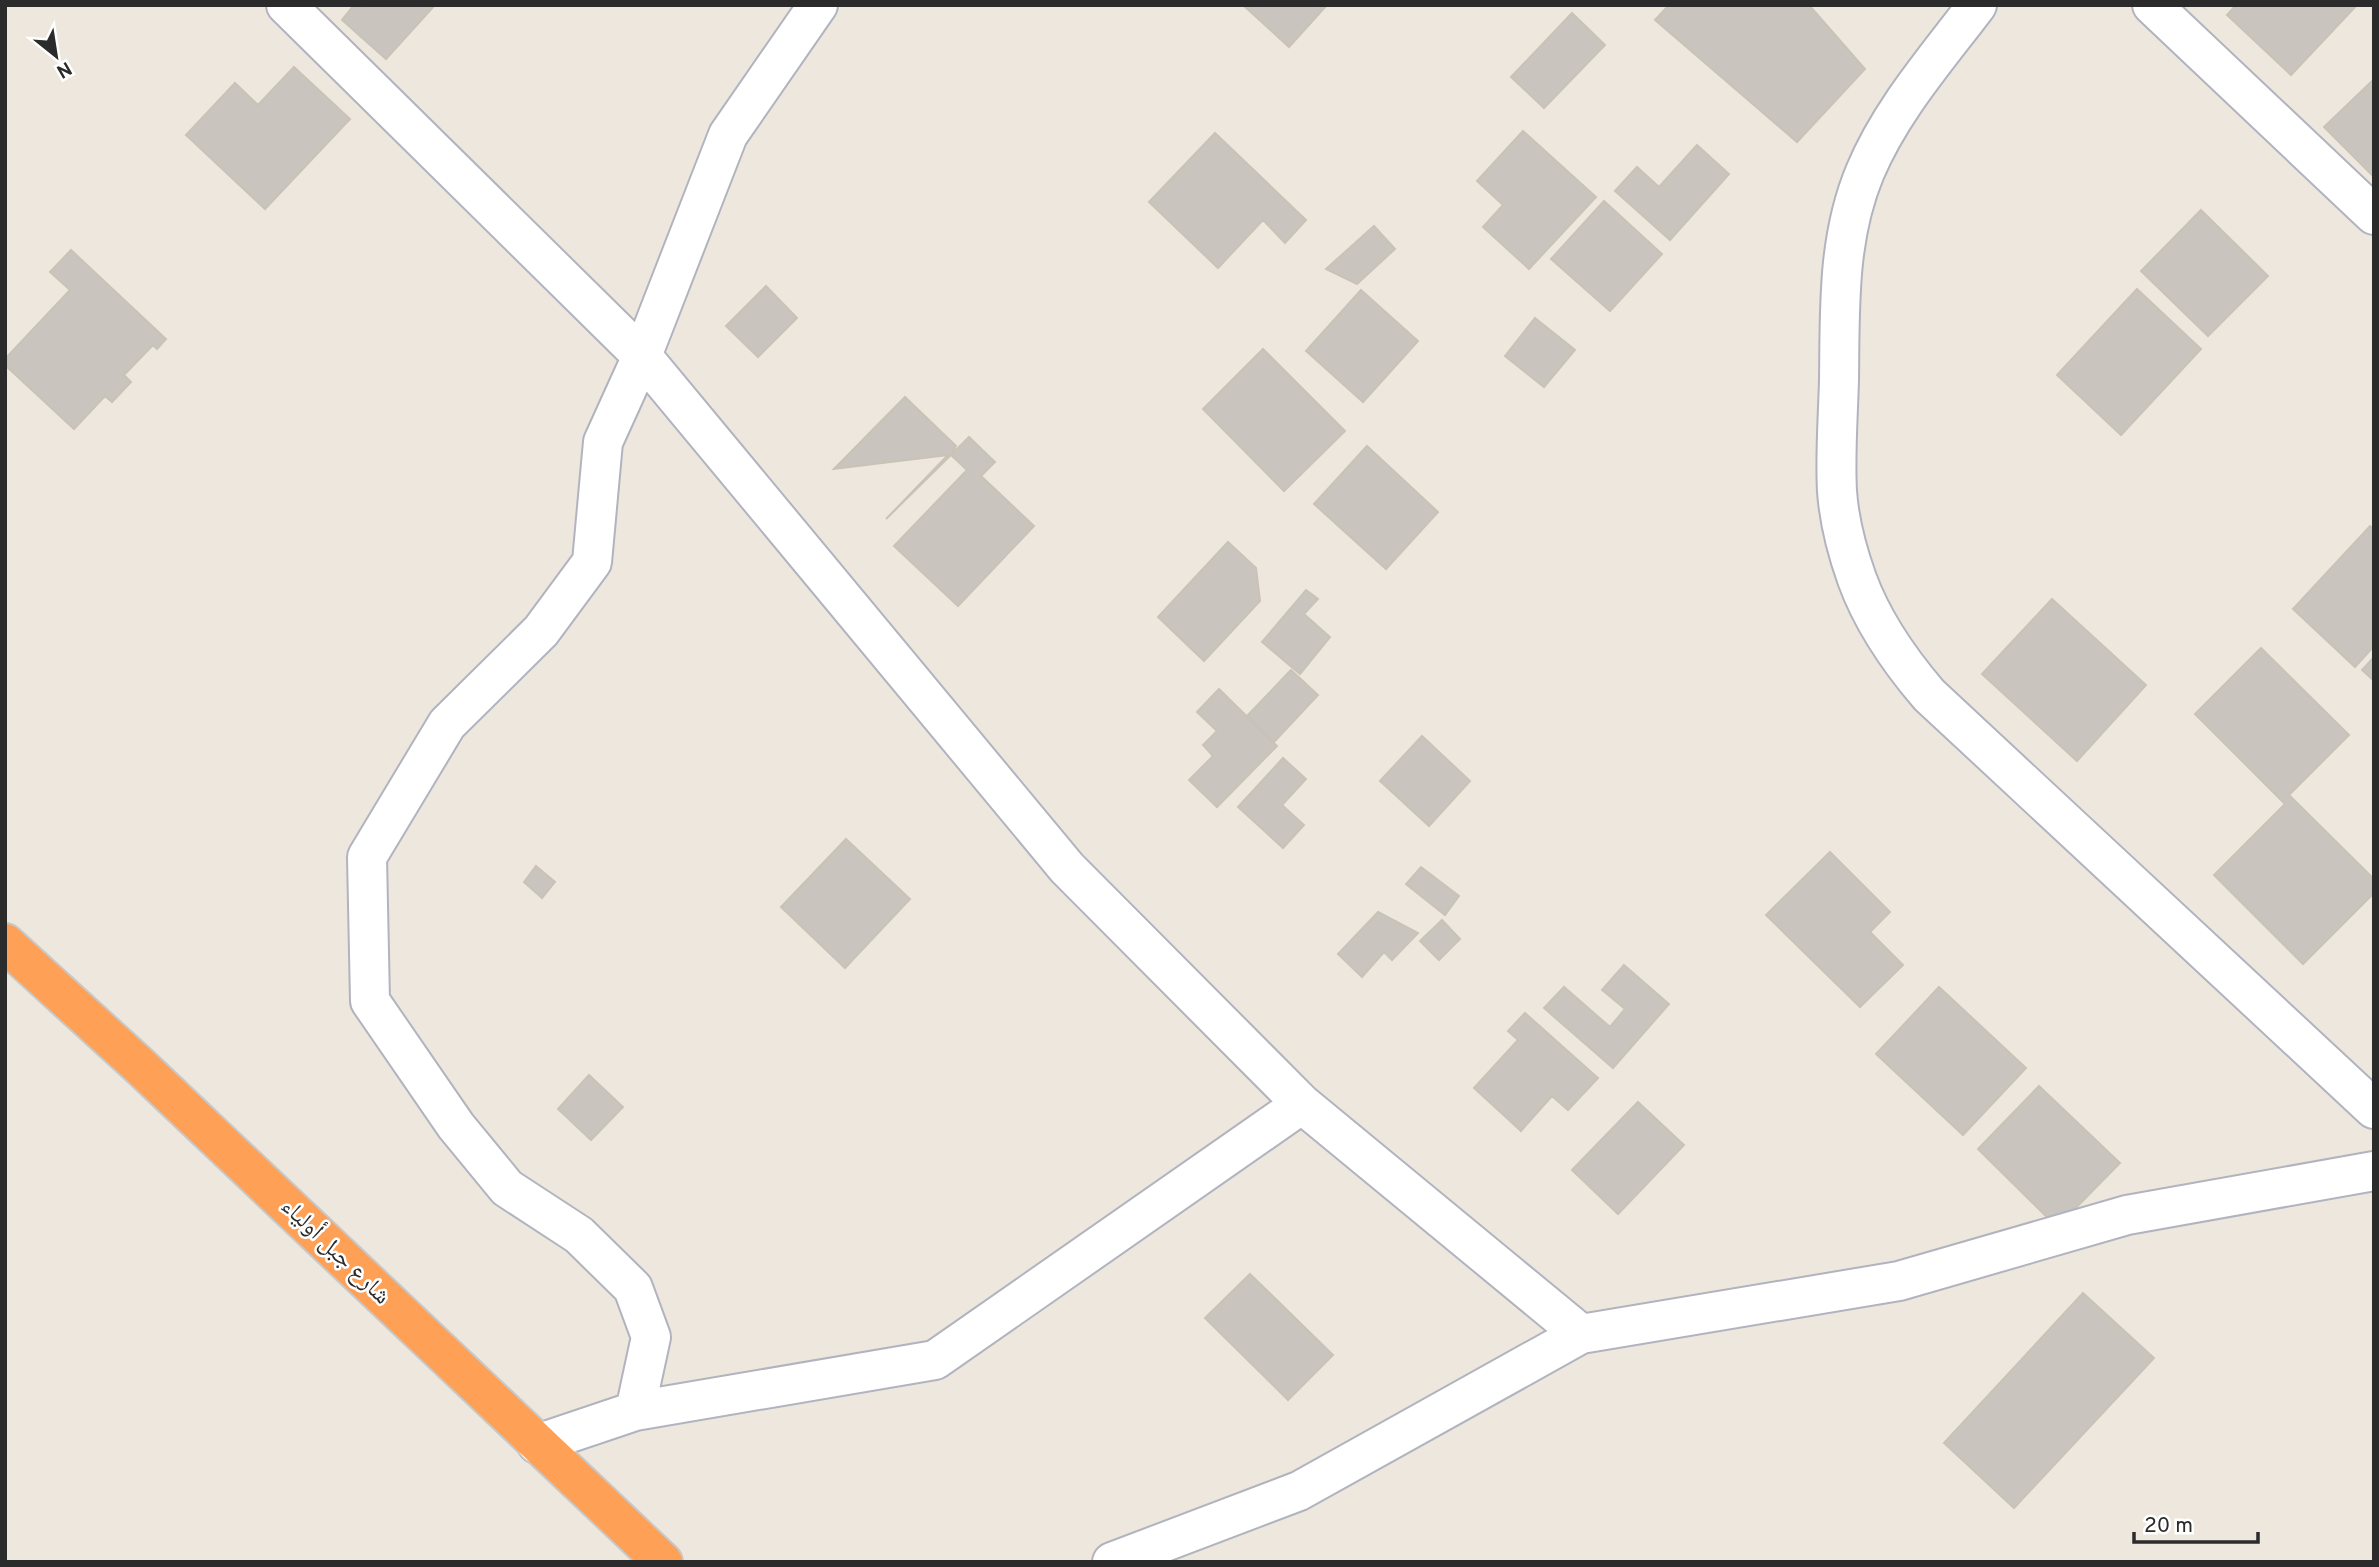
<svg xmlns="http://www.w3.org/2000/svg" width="2379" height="1567" font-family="Overpass,'Noto Naskh Arabic',sans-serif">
	<rect width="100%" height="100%" fill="#eee7dd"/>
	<path fill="#c9c4bd" stroke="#c9c3b7" stroke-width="2" d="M 354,5 L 364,8 L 367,5 L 435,5 L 386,59 L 342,20 Z
		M 1243,5 L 1327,5 L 1289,47 Z
		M 1669,5 L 1809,5 L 1865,69 L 1797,142 L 1655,20 Z
		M 2236,5 L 2357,5 L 2291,75 L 2227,15 Z
		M 1572,13 L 1605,45 L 1544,108 L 1511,77 Z
		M 294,67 L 350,119 L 265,209 L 186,135 L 235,83 L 258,105 Z
		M 2374,79 L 2374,177 L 2324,127 Z
		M 1523,131 L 1596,197 L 1529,269 L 1483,227 L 1503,205 L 1477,181 Z
		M 1215,133 L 1306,220 L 1285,243 L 1263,220 L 1218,268 L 1149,202 Z
		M 1697,145 L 1729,174 L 1670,240 L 1615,191 L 1637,167 L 1659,187 Z
		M 1604,201 L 1662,254 L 1610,311 L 1551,259 Z
		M 2201,210 L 2268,276 L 2208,336 L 2141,271 Z
		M 1374,226 L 1395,249 L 1357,284 L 1326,269 Z
		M 71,250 L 166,339 L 157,349 L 153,345 L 124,375 L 131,382 L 112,402 L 105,396 L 74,429 L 5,365 L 5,359 L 70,290 L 50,272 Z
		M 766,286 L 797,318 L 758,357 L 726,326 Z
		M 2137,289 L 2201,349 L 2121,435 L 2057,375 Z
		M 1361,290 L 1418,341 L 1363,402 L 1306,351 Z
		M 1535,318 L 1575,350 L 1544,387 L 1505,356 Z
		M 1263,349 L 1345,431 L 1284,491 L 1203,409 Z
		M 905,397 L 956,446 L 951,455 L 886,519 L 948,455 L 834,469 Z
		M 969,437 L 995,462 L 981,476 L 1034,526 L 958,606 L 894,546 L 967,470 L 951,455 Z
		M 1367,446 L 1438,512 L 1386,569 L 1314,504 Z
		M 2370,526 L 2374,529 L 2374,646 L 2355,667 L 2293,609 Z
		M 1228,542 L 1256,568 L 1260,601 L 1204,661 L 1158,617 Z
		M 1306,590 L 1318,599 L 1304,614 L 1330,637 L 1300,674 L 1262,642 Z
		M 2052,599 L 2146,685 L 2077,761 L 1982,674 Z
		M 2261,648 L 2349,735 L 2289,795 L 2374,879 L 2372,895 L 2303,964 L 2214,875 L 2285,804 L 2195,714 Z
		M 2374,657 L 2374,681 L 2362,670 Z
		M 1291,670 L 1318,695 L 1274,742 L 1247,716 Z
		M 1219,689 L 1277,746 L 1217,807 L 1189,780 L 1213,756 L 1203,745 L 1217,731 L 1197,712 Z
		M 1422,736 L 1470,781 L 1429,826 L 1380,781 Z
		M 1283,758 L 1306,779 L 1282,805 L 1304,825 L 1283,848 L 1238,807 Z
		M 846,839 L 910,899 L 845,968 L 781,907 Z
		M 1830,852 L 1890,912 L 1870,932 L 1903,965 L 1860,1007 L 1766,915 Z
		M 536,866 L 555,882 L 542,898 L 524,882 Z
		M 1421,867 L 1459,896 L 1445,915 L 1406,884 Z
		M 1378,912 L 1418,933 L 1392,960 L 1384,952 L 1362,977 L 1338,954 Z
		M 1442,920 L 1460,939 L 1439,960 L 1420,941 Z
		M 1624,965 L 1669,1004 L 1613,1068 L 1544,1008 L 1564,987 L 1610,1027 L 1625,1009 L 1602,990 Z
		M 1939,987 L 2026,1068 L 1963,1135 L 1876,1054 Z
		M 1525,1013 L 1598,1078 L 1568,1110 L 1552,1096 L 1521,1131 L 1474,1088 L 1518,1040 L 1508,1031 Z
		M 589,1075 L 623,1107 L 591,1140 L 558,1109 Z
		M 2039,1086 L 2120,1163 L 2057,1227 L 1978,1149 Z
		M 1638,1102 L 1684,1145 L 1618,1214 L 1572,1170 Z
		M 1250,1274 L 1333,1355 L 1288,1400 L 1205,1318 Z
		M 2083,1293 L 2154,1358 L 2014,1508 L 1944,1443 Z"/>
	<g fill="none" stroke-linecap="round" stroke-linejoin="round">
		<g stroke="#b1b4bf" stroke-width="42">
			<path id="minor" d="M 286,5 L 642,356 L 1067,868 L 1302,1104
				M 1977,5 C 1937,58 1891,110 1865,172 C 1837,239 1840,309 1839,380 C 1838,417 1835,454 1837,491 C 1839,520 1847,551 1857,579 C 1873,623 1899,660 1929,695 L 2374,1109
				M 2152,5 L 2374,215
				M 635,1411 L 651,1337 L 633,1288 L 579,1235 L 507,1188 L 456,1126 L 370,1001 L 367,857 L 447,724 L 541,631 L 592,562 L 603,442 L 642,356 L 728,135 L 818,5
				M 537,1444 L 635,1411 L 935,1360 L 1302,1104 L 1581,1334
				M 1112,1562 L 1299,1491 L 1581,1334 L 1899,1281 L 2127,1215 L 2374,1171"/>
		</g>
		<g stroke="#c8c8c8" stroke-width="42">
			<path id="highway" d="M 5,943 L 142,1068 L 663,1562"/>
		</g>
		<use href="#minor" stroke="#fff" stroke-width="38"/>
		<use href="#highway" stroke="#ffa057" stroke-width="38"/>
	</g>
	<g text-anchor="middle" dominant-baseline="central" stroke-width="5" stroke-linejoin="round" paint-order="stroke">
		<g font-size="24" fill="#2b2b2b" stroke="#fff">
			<text transform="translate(335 1252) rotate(44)">شارع جبل أولياء</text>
		</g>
	</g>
	<rect width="2379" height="1567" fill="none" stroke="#2b2b2b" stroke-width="14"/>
	<g transform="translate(56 56) rotate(150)" stroke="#ffffff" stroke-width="5" paint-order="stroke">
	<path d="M0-5L12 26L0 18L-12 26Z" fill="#2b2b2b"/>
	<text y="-10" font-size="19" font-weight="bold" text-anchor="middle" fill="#2b2b2b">N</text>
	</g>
	<path d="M2134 1532v10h124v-10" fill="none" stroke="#2b2b2b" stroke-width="3.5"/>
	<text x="2144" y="1532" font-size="21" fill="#2b2b2b" stroke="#ffffff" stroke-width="5" paint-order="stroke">20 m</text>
</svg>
